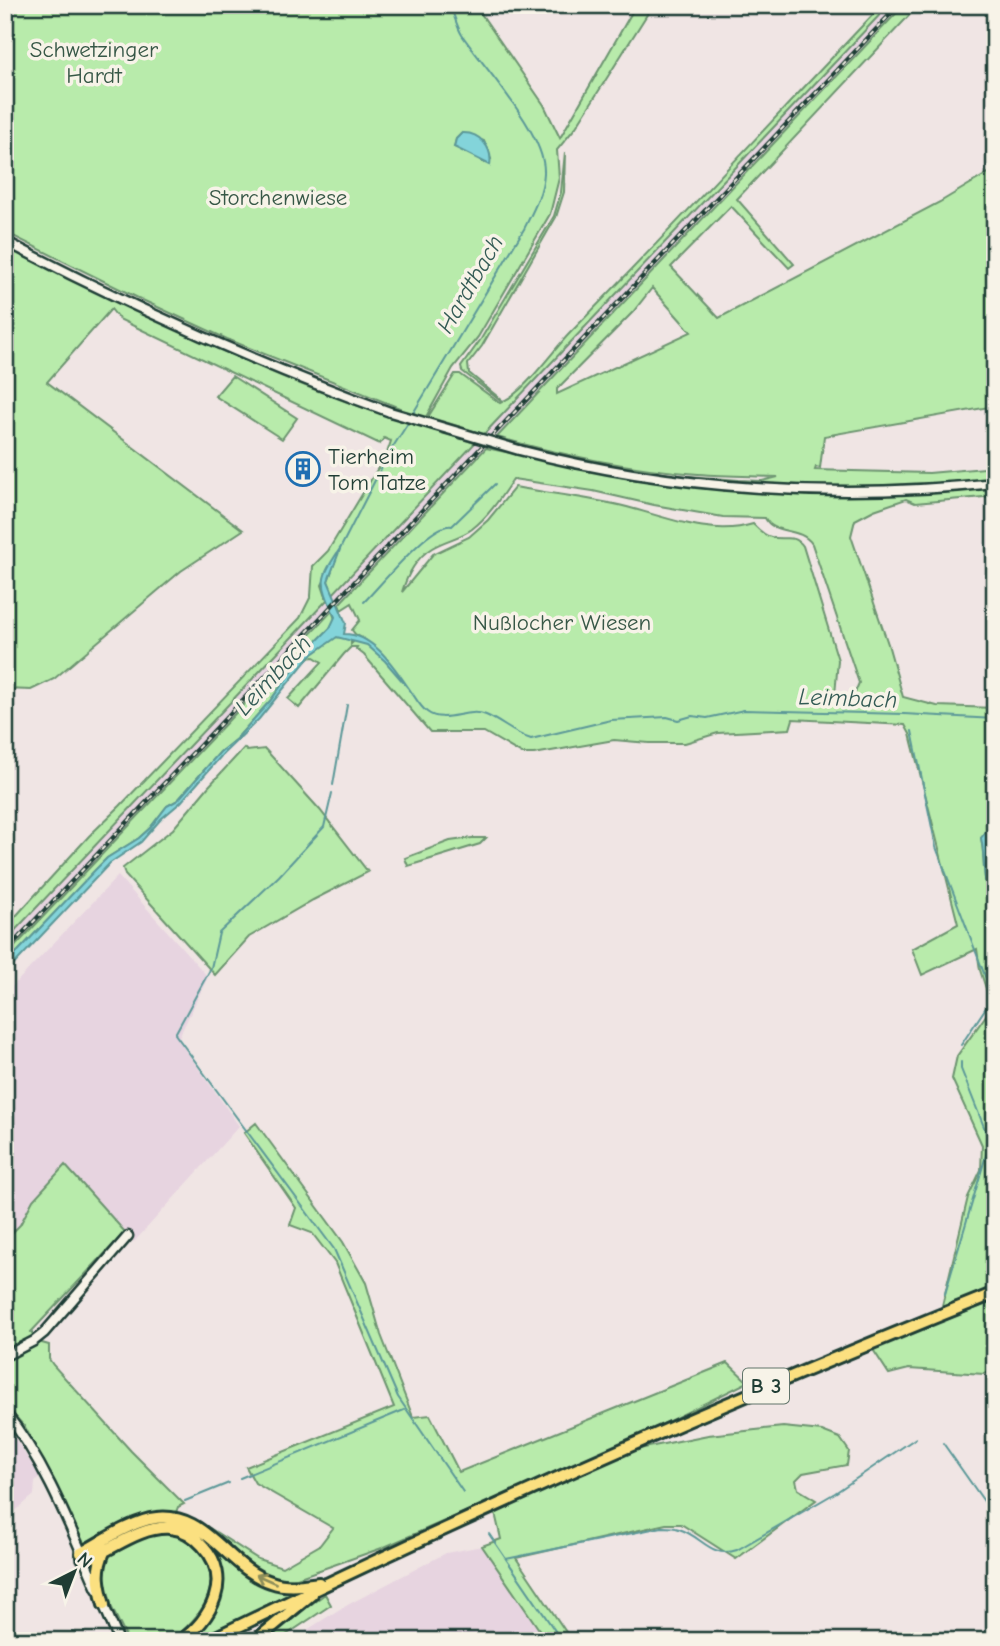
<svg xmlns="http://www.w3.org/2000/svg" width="1000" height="1646" font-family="'Comic Neue',sans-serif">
	<rect width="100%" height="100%" fill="#f0e5e4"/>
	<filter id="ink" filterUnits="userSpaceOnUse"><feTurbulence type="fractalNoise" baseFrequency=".0143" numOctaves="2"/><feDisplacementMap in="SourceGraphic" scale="14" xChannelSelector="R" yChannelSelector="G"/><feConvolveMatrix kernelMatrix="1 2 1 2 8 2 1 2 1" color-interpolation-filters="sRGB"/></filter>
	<g filter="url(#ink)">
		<path fill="#e7d4e0" d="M 889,5 L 904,5 L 5,957 L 5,941 Z
			M 118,876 L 208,977 L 178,1039 L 239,1126 L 134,1242 L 65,1166 L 33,1200 L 20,1225 L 5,1240 L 5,994 Z
			M 5,1423 L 40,1477 L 35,1482 L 34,1495 L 5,1520 Z
			M 482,1546 L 547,1641 L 302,1641 L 299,1635 L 340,1609 L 446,1553 Z"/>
		<path fill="#b8ebab" stroke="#6c9470" stroke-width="2" fill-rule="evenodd" d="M 5,5 L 475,5 L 544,105 L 560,138 L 636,5 L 653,5 L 576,127 L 557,150 L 559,178 L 550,214 L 478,337 L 453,368 L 421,426 L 475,443 L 333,594 L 328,581 L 339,551 L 322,585 L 327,600 L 5,941 L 5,928 L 89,836 L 120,806 L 300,618 L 311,596 L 313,566 L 328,551 L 387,453 L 391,441 L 384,438 L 380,444 L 119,319 L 111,309 L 47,382 L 243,530 L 181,571 L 54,679 L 31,690 L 5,689 L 5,245 C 133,308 261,376 397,419 L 400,408 L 227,339 L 138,298 L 5,232 ZM 462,133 L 484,141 L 491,159 L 484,163 L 477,157 L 454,147 L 456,139 Z
			M 882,5 L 889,5 L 484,434 L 428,417 L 455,374 L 460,374 L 500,403 L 502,402 L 462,371 L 461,367 L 481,339 L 554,216 L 561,192 L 565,152 L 564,192 L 556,217 L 482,346 L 468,364 L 469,373 L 503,401 C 523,394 554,349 570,333 C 676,225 778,114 882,5 Z
			M 904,5 L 919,5 L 737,199 L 794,264 L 789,268 L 731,206 L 671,267 L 719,318 L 940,202 L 995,169 L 995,406 L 824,436 L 820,468 L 816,467 L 815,470 L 929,473 L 995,467 L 995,478 C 840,499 678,482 525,448 L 674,475 L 739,480 L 762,481 L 778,477 C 752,476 725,476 698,474 C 633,469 559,455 497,437 ZM 652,288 L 691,332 L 557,394 L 557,389 L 633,312 Z
			M 232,376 L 297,418 L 282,439 L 215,396 Z
			M 486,448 L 630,477 L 739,490 L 884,494 L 995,487 L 995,496 L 915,503 L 906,499 L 874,510 L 855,520 L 851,536 L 888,644 L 903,697 L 937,706 L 995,708 L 995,823 L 981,838 C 985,855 982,871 987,888 L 995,892 L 995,963 L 987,967 C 995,984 1000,1009 990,1026 L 992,1035 L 995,1036 L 995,1288 L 941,1310 L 968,1197 L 981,1170 L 982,1145 L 952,1079 L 957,1056 L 992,1007 L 980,970 L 977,949 L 922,975 L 912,949 L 958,924 L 910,734 L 905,725 L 793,719 L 790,729 L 718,733 L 685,743 L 649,743 L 614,740 L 534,754 L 522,754 L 484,732 L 430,732 L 364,655 L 356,649 L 357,647 L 351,647 L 344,654 L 299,708 L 288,699 L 322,662 L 314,657 L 307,658 L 336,637 L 351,639 L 351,644 L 355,640 L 364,639 L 355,634 L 352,630 L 360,620 L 352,603 L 341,610 L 339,604 ZM 513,479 L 593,491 L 654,505 L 723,517 L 765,518 C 774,536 800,526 812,544 L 859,683 L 854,695 L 847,699 L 835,695 L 838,660 L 803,546 C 794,533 784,541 771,537 C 763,535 758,529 753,524 C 712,537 666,517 627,507 C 591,498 552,494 515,487 L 488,520 L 469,537 L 433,554 L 402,592 C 407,575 417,557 432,548 C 445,540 460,538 472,529 C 489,516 501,497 513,479 Z
			M 332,611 L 335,619 L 330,628 L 306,652 L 270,701 L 236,739 L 220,752 L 178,800 L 167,806 L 150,828 L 139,838 L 107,858 L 5,965 L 5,957 Z
			M 244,748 L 247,751 L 265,749 L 320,810 L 368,872 L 313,900 L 249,937 L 215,975 L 125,875 L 123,868 L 173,829 L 209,786 Z
			M 472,838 L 486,838 L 480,844 L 408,866 L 405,858 L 450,841 Z
			M 256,1123 L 343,1242 L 366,1283 L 381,1335 L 413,1417 L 430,1415 L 459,1472 L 728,1363 L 748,1382 L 627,1442 L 382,1548 L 297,1578 L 279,1580 L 257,1570 L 213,1536 L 211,1529 L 258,1559 L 282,1567 L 320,1545 L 333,1528 L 255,1483 L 246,1467 L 394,1407 L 335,1263 L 312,1233 L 290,1225 L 296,1208 L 244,1133 Z
			M 65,1165 L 125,1232 L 31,1332 L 42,1343 L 49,1345 L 49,1359 L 53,1365 L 131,1451 L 184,1504 L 178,1507 L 175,1515 L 94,1542 L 84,1543 L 33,1442 L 25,1427 L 5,1405 L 5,1240 L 20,1225 L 33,1200 Z
			M 995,1301 L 995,1370 L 984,1374 L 909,1369 L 889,1374 L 872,1348 Z
			M 783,1427 L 822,1431 L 840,1438 L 849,1451 L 847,1465 L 803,1473 L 796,1480 L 798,1489 L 816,1500 L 736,1559 L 681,1524 L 666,1524 L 516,1558 L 572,1641 L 547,1641 L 482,1546 L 501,1539 L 495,1513 L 538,1491 L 634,1450 L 708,1435 Z
			M 150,1533 C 160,1533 169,1532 178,1535 C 207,1546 218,1576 205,1603 C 198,1617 183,1631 171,1641 L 128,1641 L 110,1604 L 102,1570 L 109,1553 Z
			M 201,1536 L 255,1579 L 305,1590 L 196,1641 L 188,1641 C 196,1633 205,1625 211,1616 C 230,1590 222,1558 201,1536 Z
			M 325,1594 L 331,1605 L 277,1641 L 262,1641 Z"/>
		<path fill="#83d4da" stroke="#5b9898" stroke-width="2" d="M 462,133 C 480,132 493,148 490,165 L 454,147 L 456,139 Z
			M 341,547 L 328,581 L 346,623 L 344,634 C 374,634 394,667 410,690 L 385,661 L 367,645 L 337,637 L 310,656 L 259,719 L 223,754 L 181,802 L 161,819 L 141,842 L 110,863 L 5,974 L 5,965 L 95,870 L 107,858 L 139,838 L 150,828 L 167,806 L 178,800 L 220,752 L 236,739 L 270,701 L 306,652 L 330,628 L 335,617 C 319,579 319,581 341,547 Z
			M 993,823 L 995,823 L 995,892 L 987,888 C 982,871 985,855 981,838 Z"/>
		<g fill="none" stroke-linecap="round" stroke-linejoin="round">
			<path stroke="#5b9898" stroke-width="2" d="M 412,415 L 524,229 C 533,211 543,193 544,173 C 546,134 485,69 462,35 C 457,27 454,15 450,5
				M 341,547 L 389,453 L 410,420
				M 364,602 C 381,585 431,522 452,526 L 495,484
				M 410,690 C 415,697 420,707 427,712 C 444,725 467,707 486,715 C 502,722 514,734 531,739 L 611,720 L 667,717 L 678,720 L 692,716 L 707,718 L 744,710 L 904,714 L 995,719
				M 912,731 L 936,847 L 993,997 L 961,1045
				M 333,785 L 347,705
				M 332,793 L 324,827 L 279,876 L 219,933 L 211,968 L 175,1034 L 334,1249 L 398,1397 L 463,1492
				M 945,1294 L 990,1142 L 961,1069 L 961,1062
				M 943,1443 L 995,1517
				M 240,1478 L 404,1410
				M 185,1501 L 229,1483
				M 489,1534 L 562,1641
				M 506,1559 L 662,1527 C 667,1527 674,1527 679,1529 C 702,1536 711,1559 737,1550 L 835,1493 L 916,1438"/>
			<g stroke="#1f3d34" stroke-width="13">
				<path id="minor" d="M 5,241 C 129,306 258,364 390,412
					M 519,450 C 673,490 837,500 995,483
					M 5,1356 L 34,1341 L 44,1333 L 128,1236
					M 5,1412 C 46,1463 71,1529 97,1589
					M 102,1601 L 119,1641"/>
			</g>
			<g stroke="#1f3d34" stroke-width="16">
				<path id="major" d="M 81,1553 C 103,1541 126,1525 150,1519 C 205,1507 226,1568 271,1582 C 287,1588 303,1585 319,1583
					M 83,1558 L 90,1558 C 116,1547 141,1526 170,1528 C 183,1529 195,1537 203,1546 C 233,1578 212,1620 180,1641
					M 104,1605 C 99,1586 95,1571 104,1552
					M 208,1641 C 466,1515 728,1400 995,1293
					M 255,1641 L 312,1594"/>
			</g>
			<use href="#minor" stroke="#f7f3e8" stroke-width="8"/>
			<use href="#major" stroke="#fbe080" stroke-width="10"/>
			<g stroke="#1f3d34" stroke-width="4.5">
				<path id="rail" d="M 5,952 L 899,5"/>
			</g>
			<use href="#rail" stroke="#f7f3e8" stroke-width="2" stroke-dasharray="5" stroke-linecap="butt"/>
			<g stroke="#1f3d34" stroke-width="13" stroke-linecap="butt">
				<path id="minor-bridge" d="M 390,412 L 519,450"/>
			</g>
			<use href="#minor-bridge" stroke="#f7f3e8" stroke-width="8"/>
		</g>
		<defs><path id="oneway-shaft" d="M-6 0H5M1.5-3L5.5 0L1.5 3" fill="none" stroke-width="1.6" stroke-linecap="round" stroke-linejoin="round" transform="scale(1.75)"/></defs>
		<use stroke="#8d8e5a" href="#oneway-shaft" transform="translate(266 1579) rotate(-156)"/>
	</g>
	<defs>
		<g id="building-ring" transform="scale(1.75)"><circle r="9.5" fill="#f7f3e8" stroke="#1f6fb2" stroke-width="1.5"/><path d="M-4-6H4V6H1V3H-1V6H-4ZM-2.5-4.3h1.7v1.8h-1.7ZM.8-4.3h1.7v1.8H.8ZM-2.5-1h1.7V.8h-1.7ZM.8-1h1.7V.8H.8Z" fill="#1f6fb2"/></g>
	</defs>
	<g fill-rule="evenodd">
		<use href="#building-ring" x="303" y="469"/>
	</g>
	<g text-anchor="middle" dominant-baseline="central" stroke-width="7" stroke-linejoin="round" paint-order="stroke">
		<rect fill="#f7f3e8" stroke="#60746a" stroke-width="2" x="743" y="1368.5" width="46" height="35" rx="5"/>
		<g font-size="21" font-weight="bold" fill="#1f3d34">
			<text x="766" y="1386">B 3</text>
		</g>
		<g font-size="23" fill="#365746" stroke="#f7f3e8">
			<text x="94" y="49">Schwetzinger<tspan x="94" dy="26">Hardt</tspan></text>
			<text x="278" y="197">Storchenwiese</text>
			<text x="562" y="622">Nußlocher Wiesen</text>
		</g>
		<g font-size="23" fill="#1f3d34" stroke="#f7f3e8" text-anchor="start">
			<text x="328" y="456">Tierheim<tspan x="328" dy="26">Tom Tatze</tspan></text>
		</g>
		<g font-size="24" font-style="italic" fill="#335b55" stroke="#f7f3e8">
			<text transform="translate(470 284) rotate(-60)">Hardtbach</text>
			<text transform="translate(273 675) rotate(-47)">Leimbach</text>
			<text transform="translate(848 698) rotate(2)">Leimbach</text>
		</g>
	</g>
	<rect width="1000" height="1646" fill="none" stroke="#f7f3e8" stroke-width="28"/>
	<rect x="14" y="14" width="972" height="1618" fill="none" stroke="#1f3d34" stroke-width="2.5" filter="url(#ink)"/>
	<g transform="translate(74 1572) rotate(42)" stroke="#f7f3e8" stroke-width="5" paint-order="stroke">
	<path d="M0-5L12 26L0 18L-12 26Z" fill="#1f3d34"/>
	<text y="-10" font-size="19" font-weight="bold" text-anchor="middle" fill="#1f3d34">N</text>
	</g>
</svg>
